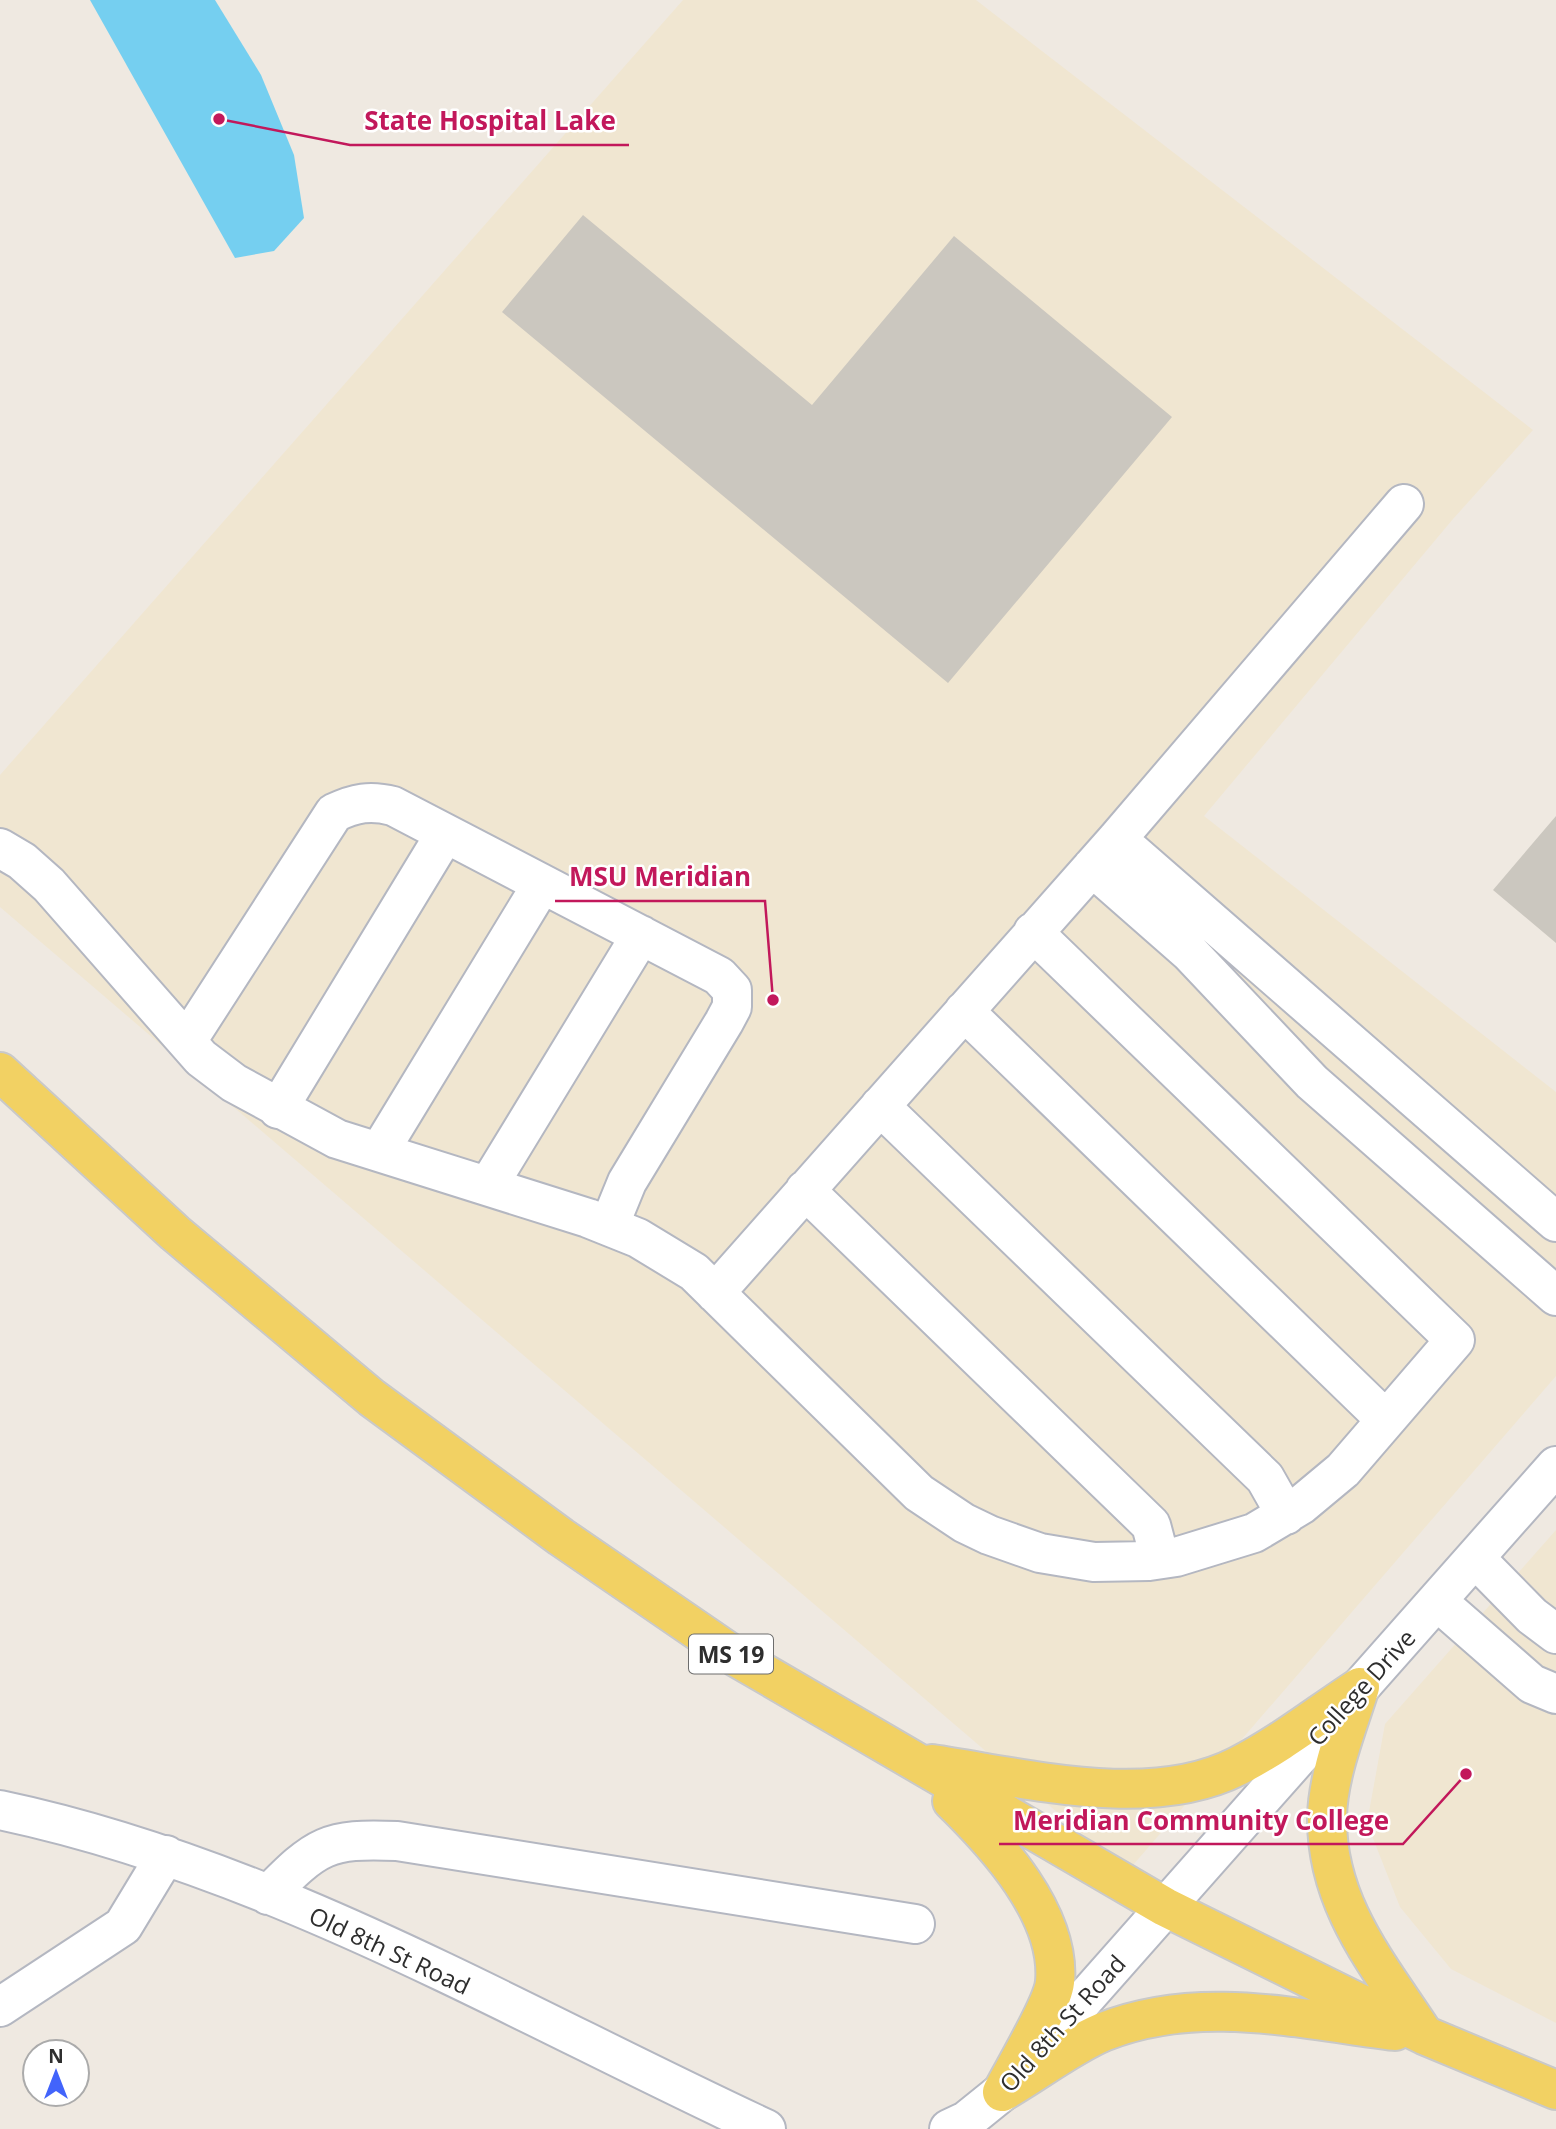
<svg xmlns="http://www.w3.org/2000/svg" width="1556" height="2129" font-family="'Open Sans',sans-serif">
	<rect width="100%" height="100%" fill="#efe9e1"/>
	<path fill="#f0e6d1" d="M 683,0 L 976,0 L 1533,430 L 1453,519 L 1204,816 L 1556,1092 L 1556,1376 L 1127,1872 L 0,907 L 0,775 Z
		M 1556,1530 L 1556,2023 L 1451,1969 L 1400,1907 L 1367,1823 L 1385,1724 Z"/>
	<path fill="#75cff0" d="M 90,0 L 215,0 L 261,75 L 294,155 L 304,218 L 274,251 L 235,258 Z"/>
	<path fill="#cbc7bf" d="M 583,215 L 812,405 L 954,236 L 1172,417 L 948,683 L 502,312 Z
		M 1556,816 L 1556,943 L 1493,890 Z"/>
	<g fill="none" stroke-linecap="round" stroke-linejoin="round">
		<g stroke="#b4b7c1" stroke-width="42">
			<path id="minor" d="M 1117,839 L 1556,1222
				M 0,848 L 22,861 L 49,885 L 201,1058 L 234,1083 L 337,1139 L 588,1218 L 638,1238 L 694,1272 L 919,1493 L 964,1523 L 989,1535 L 1040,1553 L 1094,1562 L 1149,1561 L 1176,1557 L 1254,1533 L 1301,1505 L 1343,1470 L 1455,1340 L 1033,932
				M 1092,867 L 1190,953 L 1312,1082 L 1556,1296
				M 964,1011 L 1386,1420
				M 187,1041 L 334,813 C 355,803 370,800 393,806 L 719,976 L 732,990 L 732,1007 L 724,1022 L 627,1182 L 609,1226
				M 880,1106 L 1265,1478 L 1286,1515
				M 278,1109 L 445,834
				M 379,1152 L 542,884
				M 488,1186 L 641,935
				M 805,1190 L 1151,1525 L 1160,1559
				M 715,1293 L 1117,839 L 1404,504
				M 1475,1558 L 1532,1616 L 1556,1634
				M 1437,1601 L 1532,1684 L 1556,1694
				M 0,1810 C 271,1867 516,2013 766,2129
				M 268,1895 C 317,1845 327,1838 397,1841 L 915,1924
				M 0,2007 L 123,1926 L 166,1855
				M 949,2129 L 966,2121 L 1002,2092 L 1556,1466"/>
		</g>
		<g stroke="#c9c9c9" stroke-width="42">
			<path id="major" d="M 0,1072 L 175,1233 L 372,1398 L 561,1537 L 736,1657 L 1165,1907 L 1424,2035 L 1556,2090
				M 1360,1687 C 1347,1728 1328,1774 1327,1817 C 1326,1904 1378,1964 1423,2033
				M 932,1764 C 1026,1778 1150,1811 1238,1766 C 1281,1744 1320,1713 1360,1687
				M 952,1801 C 996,1844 1061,1914 1055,1982 C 1053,2004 1014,2069 1002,2092
				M 1002,2092 C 1034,2074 1070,2046 1103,2032 C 1197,1994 1299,2019 1395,2031"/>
		</g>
		<use href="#minor" stroke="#fff" stroke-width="38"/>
		<use href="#major" stroke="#f2d163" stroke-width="38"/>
	</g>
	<g text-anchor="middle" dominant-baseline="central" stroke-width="5" stroke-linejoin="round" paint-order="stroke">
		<rect fill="#fff" stroke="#6d6d6d" stroke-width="2" x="689" y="1634.5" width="84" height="39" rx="5"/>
		<g font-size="23" font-weight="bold" fill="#2e2e2e">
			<text x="731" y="1654">MS 19</text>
		</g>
		<g font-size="24" fill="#2e2e2e" stroke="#fff">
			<text transform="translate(1361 1687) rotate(-48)">College Drive</text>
			<text transform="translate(390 1950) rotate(25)">Old 8th St Road</text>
			<text transform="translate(1062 2023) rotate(-48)">Old 8th St Road</text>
		</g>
	</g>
	<path fill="none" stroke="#c2185b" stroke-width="2.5" d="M219 119L350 145H629M773 1000L765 901H555M1466 1774L1403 1844H999"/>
	<g fill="#c2185b" stroke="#fff" stroke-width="2.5">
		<circle cx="219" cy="119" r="7"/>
		<circle cx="773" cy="1000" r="7"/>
		<circle cx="1466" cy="1774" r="7"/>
	</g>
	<g font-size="26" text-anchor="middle" font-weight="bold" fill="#c2185b" stroke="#fff" stroke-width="5" stroke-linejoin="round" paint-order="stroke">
		<text x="490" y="130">State Hospital Lake</text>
		<text x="660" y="886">MSU Meridian</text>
		<text x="1201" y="1830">Meridian Community College</text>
	</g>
	<g transform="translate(56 2073)"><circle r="33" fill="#ffffff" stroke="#ababab" stroke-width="2"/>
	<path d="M0-5L12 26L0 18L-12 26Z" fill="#4264fb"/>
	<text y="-10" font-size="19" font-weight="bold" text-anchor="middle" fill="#2e2e2e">N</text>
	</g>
</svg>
